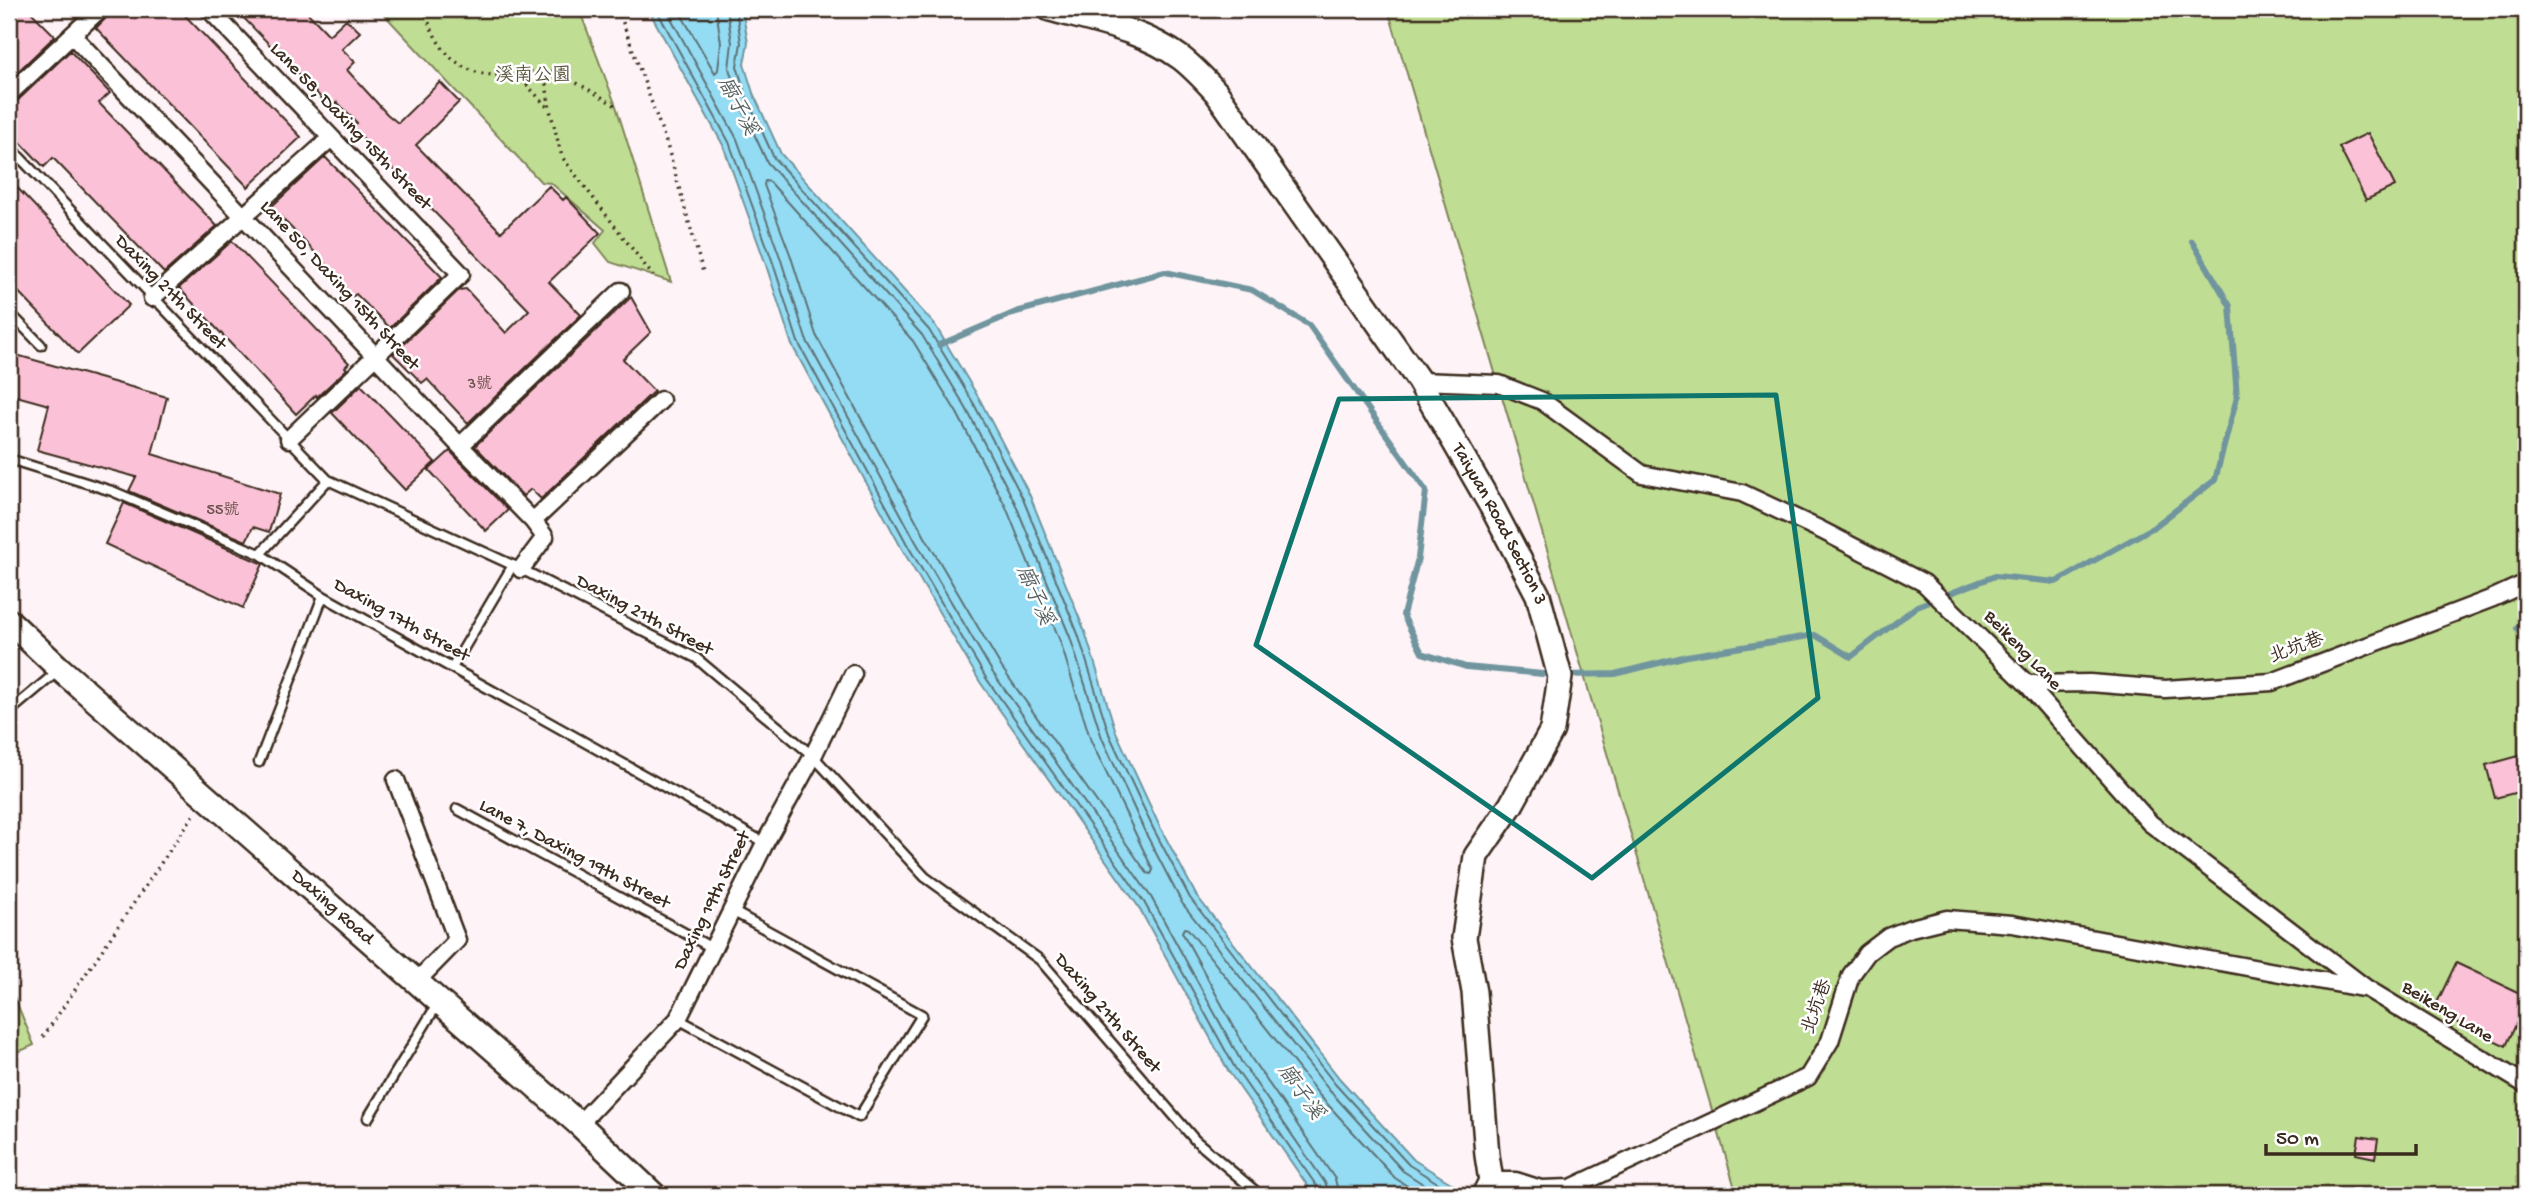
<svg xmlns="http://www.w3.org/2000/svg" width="2535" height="1204" font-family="'Gochi Hand','LXGW WenKai TC',sans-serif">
	<rect width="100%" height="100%" fill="#fef3f7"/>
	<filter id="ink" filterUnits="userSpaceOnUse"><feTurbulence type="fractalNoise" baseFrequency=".0143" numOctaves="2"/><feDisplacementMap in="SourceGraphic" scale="14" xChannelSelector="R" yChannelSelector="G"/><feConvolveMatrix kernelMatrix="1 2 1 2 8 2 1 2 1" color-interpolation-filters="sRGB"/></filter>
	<g filter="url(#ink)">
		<path fill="#c0dd94" stroke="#7e8459" stroke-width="2" d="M 379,9 L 579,9 L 616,106 L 671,282 L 610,262 L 595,243 L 605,230 L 551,183 L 541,182 Z
			M 1388,9 L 2526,9 L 2526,1195 L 1737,1195 Z
			M 9,984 L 34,1045 L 9,1056 Z"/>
		<path fill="#93dcf4" stroke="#70959e" stroke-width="2" d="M 648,9 L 742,9 L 748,43 L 744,64 L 753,93 L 781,154 L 935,325 L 980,400 L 1030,496 L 1085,632 L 1116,732 L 1159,825 L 1196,895 L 1340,1079 L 1414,1160 L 1470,1195 L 1314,1195 L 1229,1072 L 1138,906 L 980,682 L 902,549 L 792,345 L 765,262 L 723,145 Z"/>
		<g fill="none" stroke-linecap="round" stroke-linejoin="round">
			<path stroke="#5e7174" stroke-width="2" d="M 656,9 L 729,142 L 772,260 L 798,342 L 908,546 L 986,678 L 1144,902 L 1235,1068 L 1318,1188 L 1320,1195
				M 666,9 L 737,139 L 780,257 L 806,339 L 916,542 L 993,673 L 1151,897 L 1242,1063 L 1326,1184 L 1328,1195
				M 678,9 L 715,73 L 718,70 L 721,43 L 716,9
				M 727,9 L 732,43 L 729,68 L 738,99 L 767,162 L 922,335 L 966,408 L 1015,503 L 1070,637 L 1102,738 L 1145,832 L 1182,903 L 1329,1090 L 1403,1171 L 1440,1195
				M 736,9 L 741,43 L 737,66 L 746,96 L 774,158 L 929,330 L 974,404 L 1023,499 L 1078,634 L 1109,734 L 1153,828 L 1190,898 L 1335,1084 L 1409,1165 L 1457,1195
				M 765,181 L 770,182 L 913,341 L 957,413 L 1006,507 L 1060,641 L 1091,741 L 1153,870 L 1151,874 L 1147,873 L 1002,668 L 925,537 L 816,335 L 790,254 L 764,185 Z
				M 1339,1195 L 1335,1179 L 1251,1058 L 1182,932 L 1184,928 L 1188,929 L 1320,1096 L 1395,1178 L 1421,1195"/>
			<path stroke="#70959e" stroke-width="6" d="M 939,345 L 1016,312 L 1165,272 L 1252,290 L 1309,325 L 1426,491 L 1418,558 L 1403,615 L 1422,653 L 1466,667 L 1553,675
				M 2517,628 L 2526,639
				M 1564,675 L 1615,674 L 1687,656 L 1815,635 L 1851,657 L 1917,606 L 1995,576 L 2056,582 L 2154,527 L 2215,480 L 2237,397 L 2230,306 L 2192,241"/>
		</g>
		<path fill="#fbc2d7" stroke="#3b2a1e" stroke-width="2" d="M 9,9 L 28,9 L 55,36 L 9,80 Z
			M 110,9 L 179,9 L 301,137 L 248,187 L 96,28 L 108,16 Z
			M 235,9 L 304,9 L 329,35 L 346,19 L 360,32 L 342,49 L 355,62 L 347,70 L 387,114 L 398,123 L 440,82 L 459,102 L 416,145 L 501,232 L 549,186 L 563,200 L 566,197 L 600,233 L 549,282 L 581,315 L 468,423 L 427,379 L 422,383 L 393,354 L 459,290 L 466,289 L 506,333 L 529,310 L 352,127 L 357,123 L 337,102 L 331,108 Z
			M 70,51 L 110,93 L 99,103 L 217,226 L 164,273 L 53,158 L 44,167 L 9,130 L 9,104 L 16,102 Z
			M 2368,133 L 2395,186 L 2366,200 L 2339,147 Z
			M 325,157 L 442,277 L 390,328 L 356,294 L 352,297 L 330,274 L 333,271 L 271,207 Z
			M 9,179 L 129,305 L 78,354 L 9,282 Z
			M 232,241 L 349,363 L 345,367 L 347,369 L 317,397 L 316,395 L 296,414 L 179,288 Z
			M 631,297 L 651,332 L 623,359 L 654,391 L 541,499 L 531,489 L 523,496 L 475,446 Z
			M 9,353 L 167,397 L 152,454 L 280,494 L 269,532 L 253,527 L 246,541 L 129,491 L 136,477 L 37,450 L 49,405 L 9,394 Z
			M 361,385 L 435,462 L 405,490 L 332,413 Z
			M 450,451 L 508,510 L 486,531 L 429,470 Z
			M 124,503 L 263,564 L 243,608 L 105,544 Z
			M 2526,754 L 2526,790 L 2495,798 L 2486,765 Z
			M 2456,963 L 2526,996 L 2526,1003 L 2506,1046 L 2433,1011 Z
			M 2359,1136 L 2378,1139 L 2375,1158 L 2356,1154 Z"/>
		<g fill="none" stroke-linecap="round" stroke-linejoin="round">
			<g stroke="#3b2a1e" stroke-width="13">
				<path id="lane" d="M 9,146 L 328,480 L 521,569 L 696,658 L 813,756 L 925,877 L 1040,960 L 1195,1140 L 1260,1195
					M 9,312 L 41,345
					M 9,459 L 112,491 L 260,554 L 323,596 L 765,843
					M 260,554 L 328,480
					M 452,668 L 513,565
					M 9,712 L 58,671
					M 259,762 L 323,596
					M 457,809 L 714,949
					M 678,1019 L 859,1117 L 922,1015 L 732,911
					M 368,1118 L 438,1003"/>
			</g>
			<g stroke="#3b2a1e" stroke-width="21">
				<path id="street" d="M 209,9 L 461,274 L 289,439
					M 72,35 L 460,446 L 533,521 L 545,537 L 521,569
					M 9,94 L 100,9
					M 152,298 L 331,138
					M 1419,381 L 1499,384 L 1542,401 L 1642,474 L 1742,493 L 1821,530 L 1924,583 L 2027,684 L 2150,823 L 2366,988 L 2526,1085
					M 460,446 L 621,291
					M 533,521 L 661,400
					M 2027,684 L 2090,683 L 2165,689 L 2272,682 L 2493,598 L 2526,583
					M 396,780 L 457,940 L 417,981
					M 579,1124 L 678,1019 L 765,843 L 813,756 L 853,674
					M 1491,1181 L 1516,1181 L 1541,1189 L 1571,1188 L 1808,1077 L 1830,1041 L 1851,975 L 1867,953 L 1888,937 L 1911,928 L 1947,919 L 2012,924 L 2362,988"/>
			</g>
			<g stroke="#3b2a1e" stroke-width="28">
				<g id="secondary">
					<path id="s1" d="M 1050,9 C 1094,21 1143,30 1181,58 C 1194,68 1205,80 1216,92 L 1419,381 L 1493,509 L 1538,595 L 1560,677 L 1552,730 L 1511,805 L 1476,856 L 1464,938 L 1474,992 L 1487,1155 L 1491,1181 L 1484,1195"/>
					<path id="s2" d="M 9,621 L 60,669 L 579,1124 L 654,1195"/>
				</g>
			</g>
			<path stroke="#3b2a1e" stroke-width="3.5" stroke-dasharray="2 5" stroke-linecap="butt" d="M 424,9 C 437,50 458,77 504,75 C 517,75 530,69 542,70 C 560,71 600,96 616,106
				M 522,9 L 529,14 L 582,16
				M 618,9 L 667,145 L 703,272
				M 544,70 L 550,110 L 562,157 L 653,276
				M 517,74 L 549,109
				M 43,1037 L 195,813"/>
			<use href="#lane" stroke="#fff" stroke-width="8"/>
			<use href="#street" stroke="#fff" stroke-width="16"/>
			<use href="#secondary" stroke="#fff" stroke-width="23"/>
		</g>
	</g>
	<path fill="none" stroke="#0f766e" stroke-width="5" stroke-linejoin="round" d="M 1776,395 L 1818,698 L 1592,878 L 1256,645 L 1339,399 Z"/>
	<g text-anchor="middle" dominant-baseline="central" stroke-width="5" stroke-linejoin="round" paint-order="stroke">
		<g font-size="16" fill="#6b504c">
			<text x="480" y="385">3號</text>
			<text x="223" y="511">55號</text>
		</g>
		<g font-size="19" fill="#5c573c" stroke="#fff">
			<text x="533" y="76">溪南公園</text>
		</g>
		<g font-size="19" fill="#3b2a1e" stroke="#fff">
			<text transform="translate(350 127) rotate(46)">Lane 58, Daxing 15th Street</text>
			<text transform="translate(339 286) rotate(47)">Lane 50, Daxing 15th Street</text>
			<text transform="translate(170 293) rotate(46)">Daxing 21th Street</text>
			<text stroke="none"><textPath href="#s1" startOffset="707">Taiyuan Road Section 3</textPath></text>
			<text transform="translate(644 616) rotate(28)">Daxing 21th Street</text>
			<text transform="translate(401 621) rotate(29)">Daxing 17th Street</text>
			<text transform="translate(2297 649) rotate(-20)">北坑巷</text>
			<text transform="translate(2022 651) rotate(46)">Beikeng Lane</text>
			<text transform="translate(574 855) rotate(28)">Lane 7, Daxing 19th Street</text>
			<text transform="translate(713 901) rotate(-64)">Daxing 19th Street</text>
			<text stroke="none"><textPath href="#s2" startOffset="432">Daxing Road</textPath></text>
			<text transform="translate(1818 1007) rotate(-71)">北坑巷</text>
			<text transform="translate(2447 1013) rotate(31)">Beikeng Lane</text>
			<text transform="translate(1107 1014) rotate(49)">Daxing 21th Street</text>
		</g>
		<g font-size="21" font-style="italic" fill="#555f5e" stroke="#fff">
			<text transform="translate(736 107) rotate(62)">廍子溪</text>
			<text transform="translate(1033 596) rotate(66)">廍子溪</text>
			<text transform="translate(1299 1093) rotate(54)">廍子溪</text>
		</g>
	</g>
	<rect width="2535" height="1204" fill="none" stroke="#fff" stroke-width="35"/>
	<rect x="18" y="18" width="2500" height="1169" fill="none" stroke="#3b2a1e" stroke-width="2.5" filter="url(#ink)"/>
	<path d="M2266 1144v10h150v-10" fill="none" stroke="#3b2a1e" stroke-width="3.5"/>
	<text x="2276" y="1144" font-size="21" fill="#3b2a1e" stroke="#ffffff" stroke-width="5" paint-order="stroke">50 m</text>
</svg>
